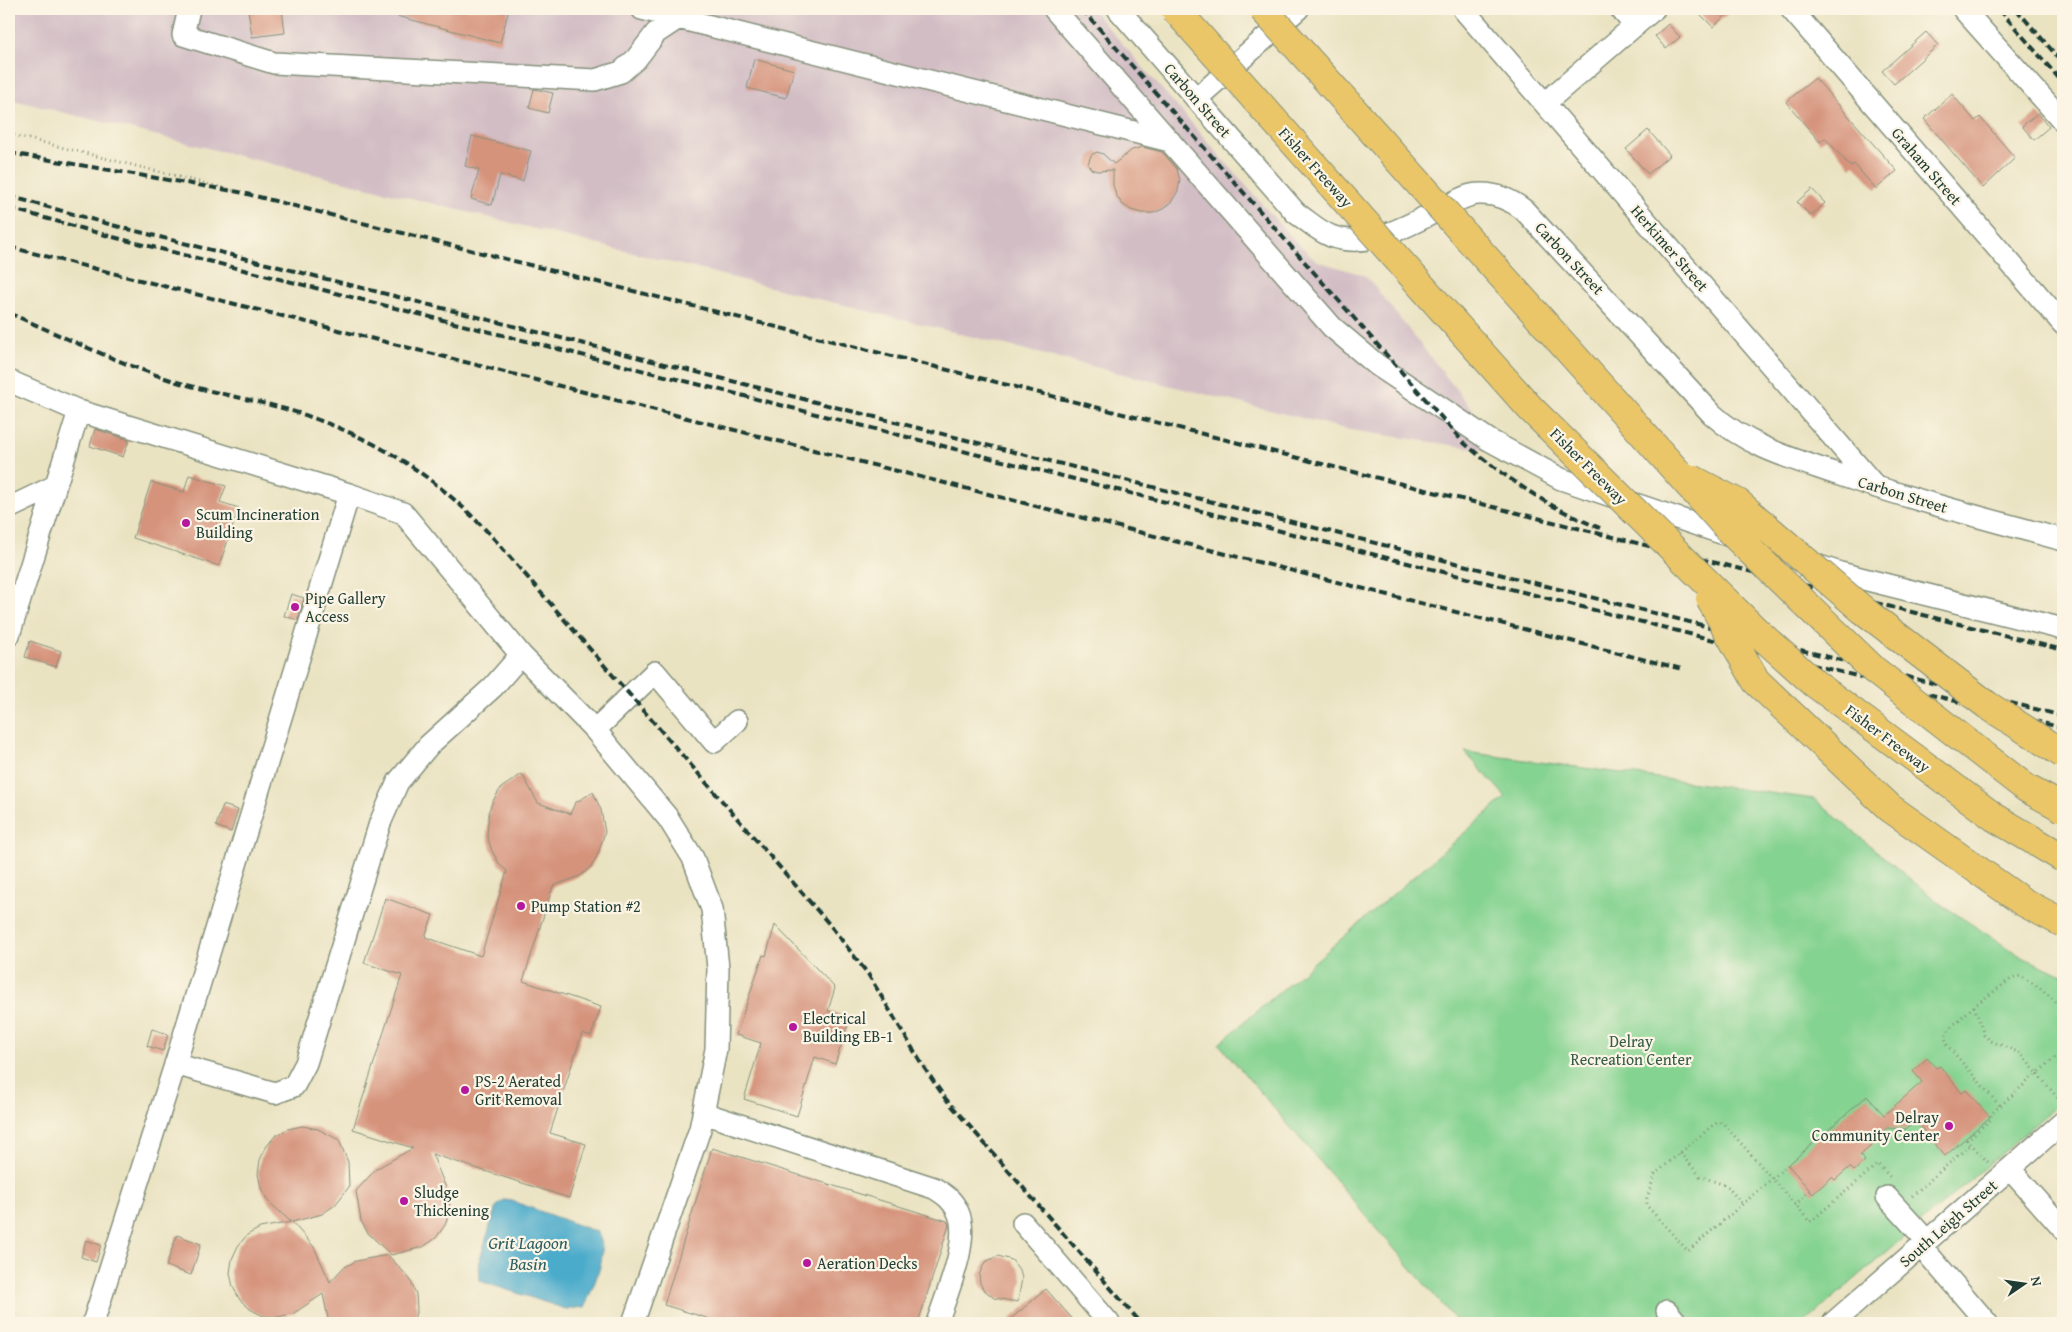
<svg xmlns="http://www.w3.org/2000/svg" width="2072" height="1332" font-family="'Gentium Book Plus',serif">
	<rect width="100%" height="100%" fill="#fcf5e5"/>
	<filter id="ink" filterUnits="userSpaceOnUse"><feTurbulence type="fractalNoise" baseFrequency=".02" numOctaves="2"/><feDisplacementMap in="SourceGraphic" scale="10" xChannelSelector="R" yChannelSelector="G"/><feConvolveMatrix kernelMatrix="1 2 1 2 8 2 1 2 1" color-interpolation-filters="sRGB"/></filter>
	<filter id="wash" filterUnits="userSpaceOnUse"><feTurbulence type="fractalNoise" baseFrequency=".0096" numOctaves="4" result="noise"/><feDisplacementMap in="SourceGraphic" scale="20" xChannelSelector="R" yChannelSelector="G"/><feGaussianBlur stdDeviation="1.12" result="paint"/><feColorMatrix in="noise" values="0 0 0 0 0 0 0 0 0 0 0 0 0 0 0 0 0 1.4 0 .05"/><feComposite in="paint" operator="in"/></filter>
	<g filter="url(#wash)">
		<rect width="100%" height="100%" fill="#eae3c2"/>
		<path fill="#d2bdc5" d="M 9,9 L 1092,9 L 1290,236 L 1317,261 L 1366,276 L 1479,418 L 1493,451 L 1350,430 L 9,99 Z"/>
		<path fill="#85d391" stroke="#528862" d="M 1465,752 L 1814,799 L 1939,903 L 2022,957 L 2063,975 L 2063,1100 L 1804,1323 L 1458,1323 L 1219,1044 L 1506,797 Z"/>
		<path fill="#4cabcb" stroke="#367480" d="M 504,1200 L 512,1201 L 597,1232 C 611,1254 593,1284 585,1307 L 566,1309 L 480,1281 L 479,1262 L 496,1207 Z"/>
		<g id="blocks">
			<path fill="#d5937c" d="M 248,9 L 282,9 L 285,33 L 252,37 Z
				M 390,9 L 509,9 L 500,43 L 389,14 Z
				M 1695,9 L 1733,9 L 1713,27 Z
				M 1668,24 L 1680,37 L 1666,49 L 1655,36 Z
				M 1926,32 L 1938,45 L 1894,84 L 1882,71 Z
				M 754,59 L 794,70 L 786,98 L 747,88 Z
				M 1815,78 L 1897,171 L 1876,189 L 1854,164 L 1851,167 L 1825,138 L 1820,142 L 1786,102 Z
				M 534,89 L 553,93 L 548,113 L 529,108 Z
				M 1952,94 L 1975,121 L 1980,117 L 2015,158 L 1983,188 L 1924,119 Z
				M 2038,113 L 2049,127 L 2034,140 L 2022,126 Z
				M 1648,130 L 1670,155 L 1648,174 L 1626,149 Z
				M 472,136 L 531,151 L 523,181 L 500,175 L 492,205 L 471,199 L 479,170 L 465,166 Z
				M 1142,147 L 1162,152 L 1177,169 L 1180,180 L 1178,191 L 1172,201 L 1163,209 L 1153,213 L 1142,213 L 1131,210 L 1122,204 L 1116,195 L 1113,185 L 1113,170 L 1097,171 L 1091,169 L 1088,164 L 1091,155 L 1097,152 L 1103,154 L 1114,164 L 1132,150 Z
				M 1812,189 L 1825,203 L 1811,216 L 1797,202 Z
				M 95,429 L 129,440 L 123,457 L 90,446 Z
				M 189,475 L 226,486 L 220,502 L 239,508 L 219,566 L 133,538 L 151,482 L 184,492 Z
				M 291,594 L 304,598 L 298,620 L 284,616 Z
				M 30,641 L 61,651 L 56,667 L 25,657 Z
				M 522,774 L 538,803 L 570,814 L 575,803 L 593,792 L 601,810 L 605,832 L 598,854 L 591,867 L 580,876 L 553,886 L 523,981 L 601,1007 L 591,1036 L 582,1033 L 550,1133 L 586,1144 L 569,1198 L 432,1154 L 449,1195 L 450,1210 L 445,1225 L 436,1238 L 423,1247 L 391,1255 L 368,1233 L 361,1221 L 356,1191 L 376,1169 L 413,1148 L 353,1129 L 402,975 L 364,963 L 385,898 L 433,915 L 425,937 L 481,956 L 507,871 L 500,865 L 492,851 L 487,835 L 489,810 L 494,799 L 501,788 Z
				M 223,805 L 238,810 L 231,832 L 216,826 Z
				M 775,925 L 835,988 L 828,1011 L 850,1018 L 835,1064 L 815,1057 L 797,1116 L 744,1099 L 761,1043 L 736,1035 L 763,955 L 766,956 Z
				M 152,1029 L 168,1034 L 163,1051 L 147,1046 Z
				M 1927,1058 L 1936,1068 L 1940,1066 L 1962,1093 L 1966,1090 L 1990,1117 L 1945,1156 L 1915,1121 L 1906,1129 L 1887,1128 L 1872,1142 L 1874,1144 L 1860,1155 L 1865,1161 L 1854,1171 L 1850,1167 L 1835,1180 L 1832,1177 L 1813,1194 L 1788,1165 L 1867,1096 L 1884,1115 L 1922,1082 L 1913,1071 Z
				M 302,1126 L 318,1129 L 339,1140 L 348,1162 L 349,1187 L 335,1205 L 322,1214 L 292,1222 L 314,1247 L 330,1282 L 343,1268 L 356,1261 L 388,1255 L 410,1279 L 416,1294 L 417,1309 L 413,1323 L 329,1323 L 323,1294 L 294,1313 L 279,1317 L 263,1316 L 250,1309 L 240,1300 L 233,1287 L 230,1273 L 232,1259 L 238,1246 L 247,1235 L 260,1228 L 291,1222 L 268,1201 L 261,1188 L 258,1174 L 260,1160 L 266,1147 L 275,1136 L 288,1129 Z
				M 712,1148 L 947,1221 L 949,1225 L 918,1323 L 723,1323 L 664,1305 Z
				M 177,1235 L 201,1244 L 191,1275 L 166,1266 Z
				M 86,1240 L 101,1245 L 96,1262 L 81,1257 Z
				M 998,1256 L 1012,1260 L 1020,1271 L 1022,1278 L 1018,1302 L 994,1298 L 983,1289 L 980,1283 L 979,1275 L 985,1262 Z
				M 1046,1289 L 1076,1323 L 1006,1323 Z"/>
		</g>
	</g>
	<g filter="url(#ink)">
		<use href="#blocks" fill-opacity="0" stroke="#84907b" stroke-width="1"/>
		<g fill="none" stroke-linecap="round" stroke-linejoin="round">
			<g stroke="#84907b" stroke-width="24">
				<path id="minor" d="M 189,9 L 183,35 L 274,63 L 595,80 L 621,72 L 636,59 L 656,33 L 677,19 L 679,9
					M 642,9 L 1170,141
					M 1054,9 L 1332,327 L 1377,365 L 1489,440 L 1561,479 L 1840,573 L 2063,629
					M 1118,9 L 1296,213 C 1308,221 1318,231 1331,236 C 1370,251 1413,222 1447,206 C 1457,201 1467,194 1479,194 C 1496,193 1511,200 1524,210 L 1712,414 C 1747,446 1790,458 1834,473 C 1909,499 1987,519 2063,540
					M 1463,9 L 1876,487
					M 1621,9 L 1635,26
					M 1791,9 L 2063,324
					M 1963,9 L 2063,121
					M 1196,99 L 1298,9
					M 1545,103 L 1654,9
					M 9,381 L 79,411
					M 9,508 L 55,486
					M 9,635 L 79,411 L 349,494 L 174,1068 L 93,1323
					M 521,655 L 595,730 L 668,818 L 693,858 L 712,909 L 718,968 L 716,1049 L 700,1129 L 633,1323
					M 595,730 L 655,672 L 714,742 L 737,721
					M 175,1064 L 275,1093 L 294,1086 L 306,1063 L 380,823 L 398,782 L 429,745 L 493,687 L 521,655 L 403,513 L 349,494
					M 703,1113 L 934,1188 C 944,1194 953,1200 958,1212 C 971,1240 946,1295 937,1323
					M 2010,1169 L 2063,1229
					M 1887,1197 L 1927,1241
					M 1023,1223 L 1109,1323
					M 1921,1246 L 1987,1323
					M 1667,1311 L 1677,1323
					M 1833,1323 L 2063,1122"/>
			</g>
			<path stroke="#84907b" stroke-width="3" stroke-dasharray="1 4" stroke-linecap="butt" d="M 9,134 L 239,192
				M 1974,1006 L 1950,1028 L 1945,1037 L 1947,1045 L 2000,1106
				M 2063,1009 C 2051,996 2036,984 2020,976 L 2011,979 L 1974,1006 L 1984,1035 L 1991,1041 L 2020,1053 L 2037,1073 L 2063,1051
				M 1680,1153 L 1700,1176 L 1727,1186 L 1742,1204
				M 1988,1162 L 1967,1140 L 1991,1119 L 1991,1114 L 2037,1073 L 2061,1102
				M 1788,1165 L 1688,1251 L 1647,1206 L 1647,1198 L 1655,1174 L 1713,1125 L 1719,1122 L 1725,1125 C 1753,1157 1782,1189 1810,1222 L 1878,1164 L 1891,1178
				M 1912,1196 L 1971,1144
				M 1795,1205 L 1810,1191"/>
			<use href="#minor" stroke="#fff" stroke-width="21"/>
			<path stroke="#1f3d34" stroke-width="4" stroke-dasharray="8 4" stroke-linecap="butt" d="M 1082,9 L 1464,443 C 1506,478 1549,508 1600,528
				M 1999,9 L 2063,83
				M 2016,9 L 2063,63
				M 9,153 L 239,192 L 2063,650
				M 9,196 L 112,225 L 2063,716
				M 9,208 L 109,236 L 2063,728
				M 9,247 L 1682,669
				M 9,313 C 64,337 120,364 177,382 C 223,396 271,402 316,419 C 392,447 442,482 496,541 L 830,925 L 868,974 L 923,1066 L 945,1098 L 1141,1323"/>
			<g stroke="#84907b" stroke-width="30" stroke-linecap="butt">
				<path id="highway-bridge" d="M 1175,9 L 1530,408 L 1755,630 L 1814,683 L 1994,817 L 2063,858
					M 1263,9 L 1731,532 L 1874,670 L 2026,788 L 2063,808
					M 1692,479 L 1738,503 L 1863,610 L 1987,705 L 2063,754
					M 1710,599 L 1756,681 L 1890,808 L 2023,902 L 2063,923"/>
			</g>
			<use href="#highway-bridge" stroke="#eac669" stroke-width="28"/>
		</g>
	</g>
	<g fill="#b5179e" stroke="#fcf5e5" stroke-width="2">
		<circle cx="186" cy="523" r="5"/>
		<circle cx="295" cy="607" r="5"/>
		<circle cx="521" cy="906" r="5"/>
		<circle cx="793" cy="1027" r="5"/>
		<circle cx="465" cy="1090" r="5"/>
		<circle cx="1949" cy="1126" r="5"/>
		<circle cx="404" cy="1201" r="5"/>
		<circle cx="807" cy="1263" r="5"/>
	</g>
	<g text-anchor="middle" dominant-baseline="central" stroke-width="4.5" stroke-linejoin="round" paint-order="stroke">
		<g font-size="16" fill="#1f3d34" stroke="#fcf5e5">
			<text transform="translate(1198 100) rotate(49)">Carbon Street</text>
			<text transform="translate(1927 166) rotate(49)">Graham Street</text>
			<text transform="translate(1316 167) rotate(48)">Fisher Freeway</text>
			<text transform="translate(1670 248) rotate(49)">Herkimer Street</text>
			<text transform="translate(1570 258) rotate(47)">Carbon Street</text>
			<text transform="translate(1589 466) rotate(45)">Fisher Freeway</text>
			<text transform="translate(1903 494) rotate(17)">Carbon Street</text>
			<text transform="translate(1888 738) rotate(37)">Fisher Freeway</text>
			<text transform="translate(1948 1223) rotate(-41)">South Leigh Street</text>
		</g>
		<g font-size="16" fill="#1f3d34" stroke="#fcf5e5" text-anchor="start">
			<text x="196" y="514">Scum Incineration<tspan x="196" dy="18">Building</tspan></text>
			<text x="305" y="598">Pipe Gallery<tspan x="305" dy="18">Access</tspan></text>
			<text x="531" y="906">Pump Station #2</text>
			<text x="803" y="1018">Electrical<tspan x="803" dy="18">Building EB-1</tspan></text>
			<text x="475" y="1081">PS-2 Aerated<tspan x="475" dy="18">Grit Removal</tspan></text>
			<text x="1939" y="1117" text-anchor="end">Delray<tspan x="1939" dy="18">Community Center</tspan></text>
			<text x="414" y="1192">Sludge<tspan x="414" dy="18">Thickening</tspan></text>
			<text x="817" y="1263">Aeration Decks</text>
		</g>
		<g font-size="16" fill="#335b47" stroke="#fcf5e5">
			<text x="1631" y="1041">Delray<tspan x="1631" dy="18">Recreation Center</tspan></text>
		</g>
		<g font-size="18" font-style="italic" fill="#2c5e61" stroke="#fcf5e5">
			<text x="528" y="1242">Grit Lagoon<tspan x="528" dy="21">Basin</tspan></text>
		</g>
	</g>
	<rect width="2072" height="1332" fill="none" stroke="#fcf5e5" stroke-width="30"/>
	<g transform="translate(2024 1284) rotate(77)" stroke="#fcf5e5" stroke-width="4" paint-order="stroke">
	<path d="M0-4L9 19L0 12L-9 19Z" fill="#1f3d34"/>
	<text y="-8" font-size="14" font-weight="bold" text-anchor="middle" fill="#1f3d34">N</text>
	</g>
</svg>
